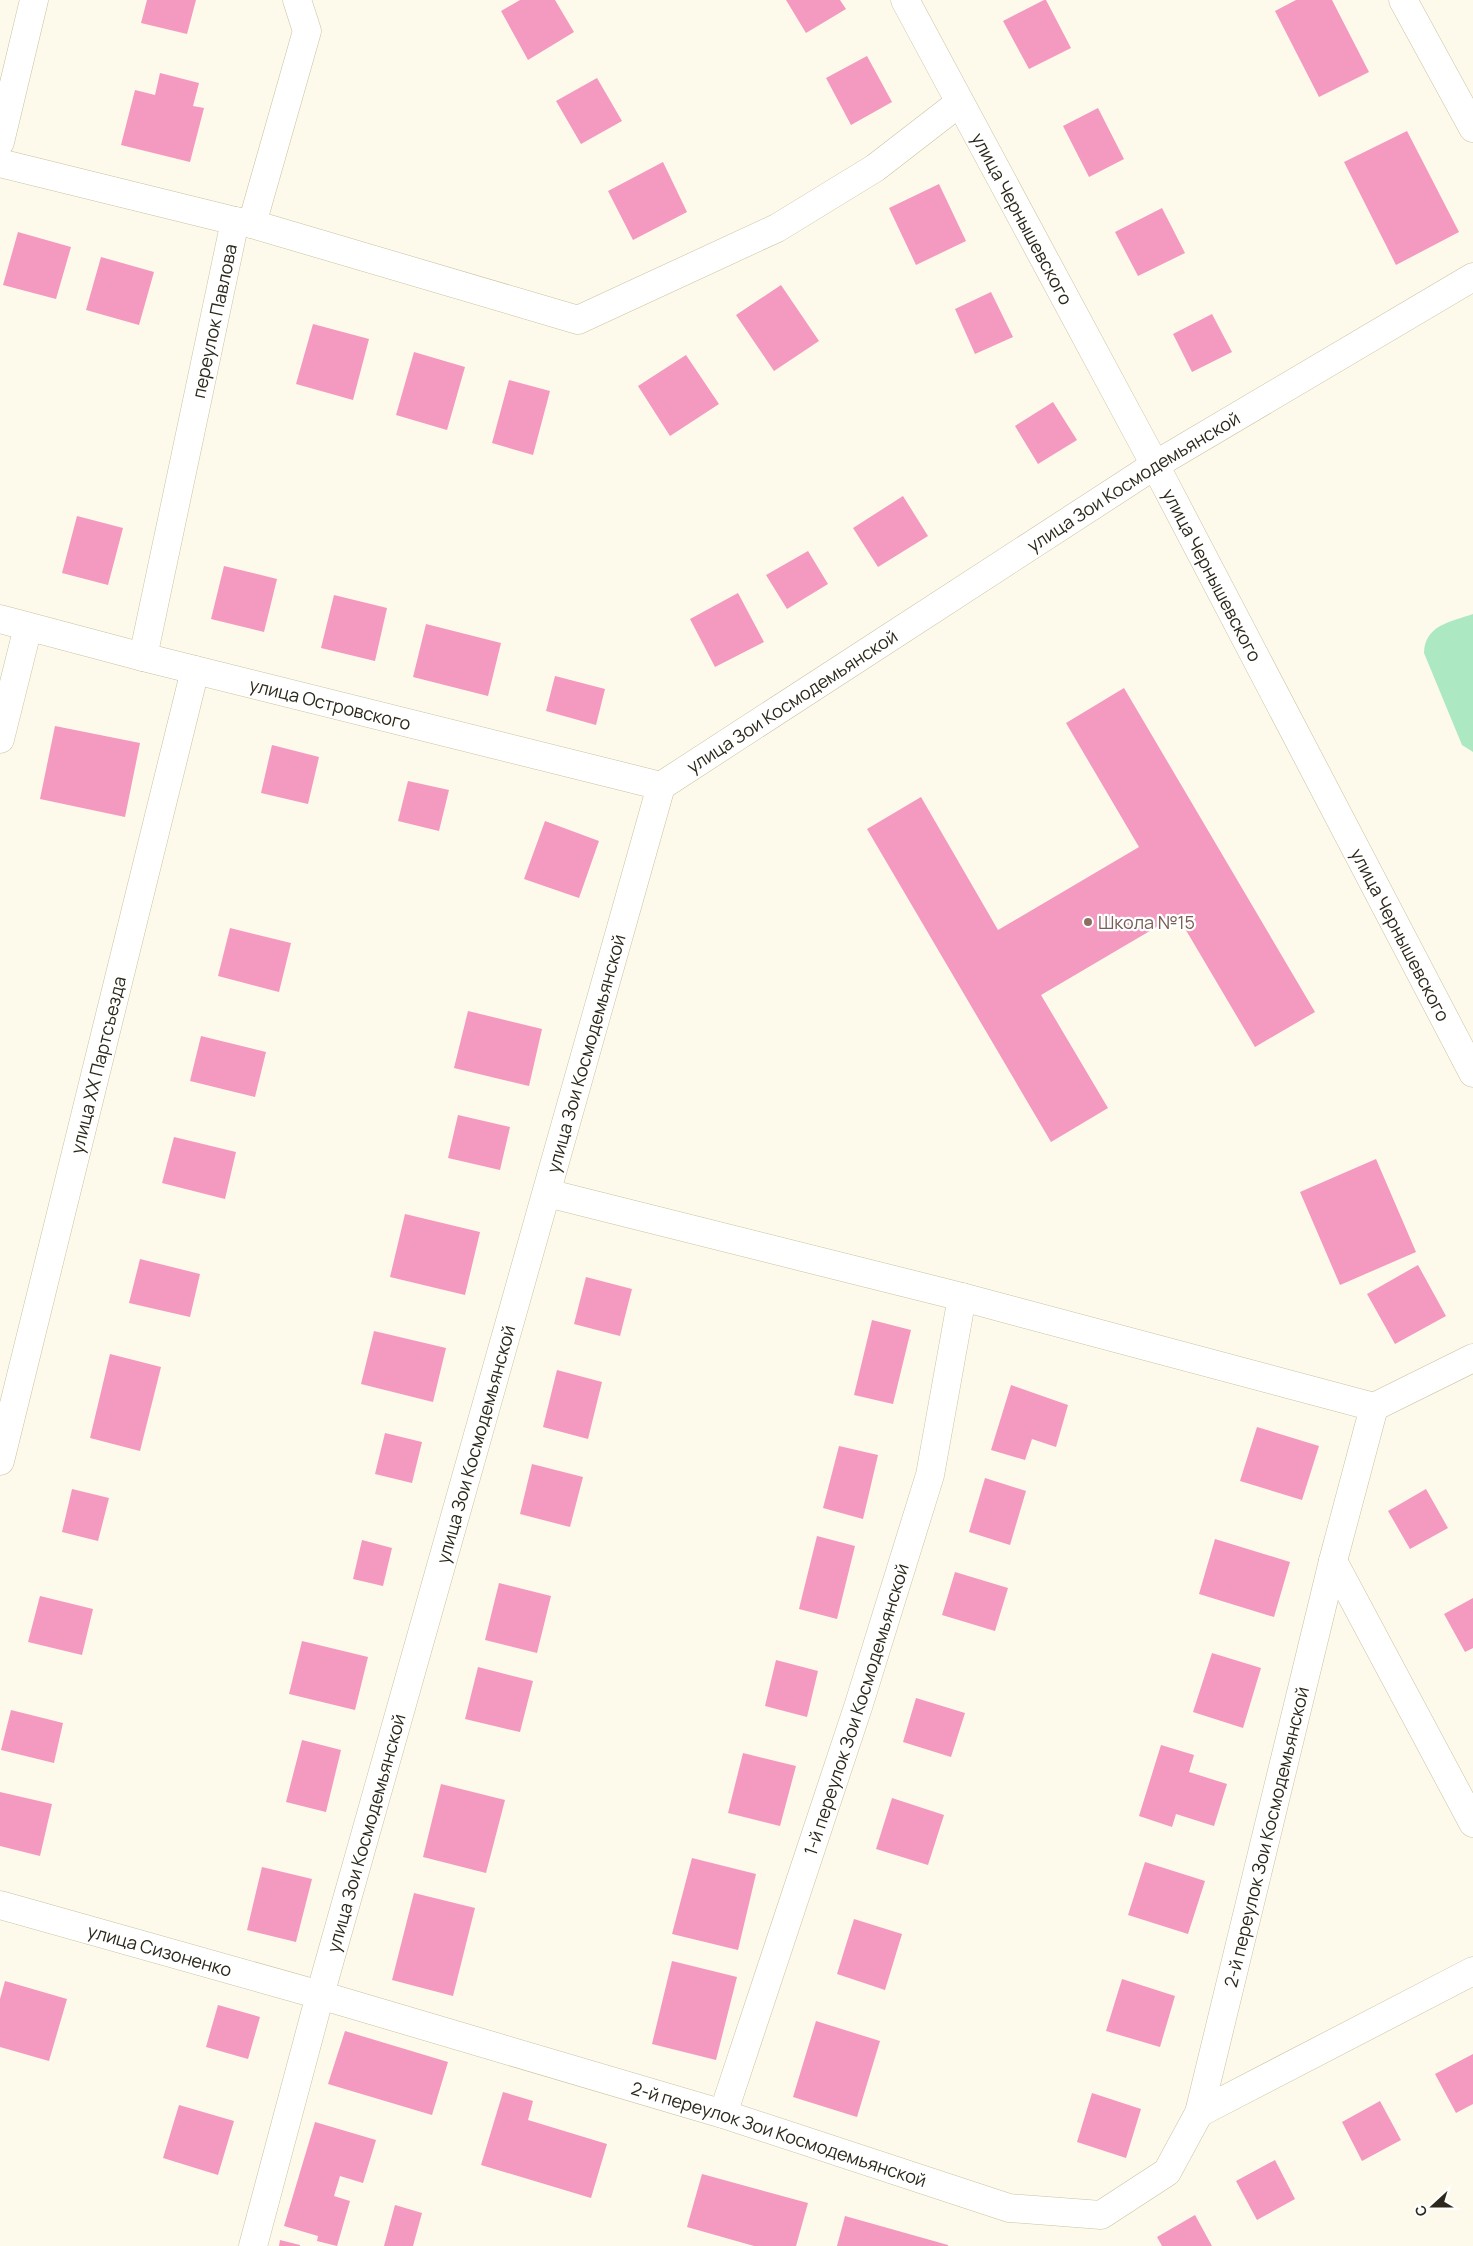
<svg xmlns="http://www.w3.org/2000/svg" width="1473" height="2246" font-family="Manrope,sans-serif">
	<rect width="100%" height="100%" fill="#fdfaec"/>
	<path fill="#ace8c2" d="M 1473,614 L 1473,752 L 1462,745 L 1424,653 C 1425,625 1450,622 1473,614 Z"/>
	<path fill="#f499bf" d="M 147,0 L 196,0 L 187,34 L 141,23 Z
		M 520,0 L 555,0 L 574,32 L 528,60 L 501,11 Z
		M 786,0 L 840,0 L 846,9 L 806,33 Z
		M 1044,0 L 1046,0 L 1071,48 L 1029,69 L 1003,21 Z
		M 1296,0 L 1332,0 L 1369,72 L 1319,97 L 1275,11 Z
		M 867,56 L 892,102 L 851,125 L 826,78 Z
		M 160,73 L 199,83 L 193,106 L 204,108 L 190,162 L 121,145 L 135,90 L 155,95 Z
		M 597,78 L 622,121 L 581,144 L 556,101 Z
		M 1098,108 L 1124,159 L 1089,177 L 1063,126 Z
		M 1407,131 L 1459,232 L 1396,265 L 1344,162 Z
		M 663,162 L 687,212 L 633,240 L 608,191 Z
		M 939,184 L 966,241 L 916,265 L 889,208 Z
		M 1162,208 L 1185,253 L 1138,276 L 1115,232 Z
		M 18,232 L 71,247 L 56,299 L 3,285 Z
		M 101,257 L 154,272 L 139,325 L 86,310 Z
		M 781,285 L 819,341 L 774,371 L 736,315 Z
		M 991,292 L 1013,337 L 975,354 L 955,309 Z
		M 1212,314 L 1232,352 L 1192,372 L 1173,334 Z
		M 313,324 L 369,339 L 353,400 L 296,384 Z
		M 414,352 L 465,367 L 447,430 L 396,415 Z
		M 686,355 L 719,404 L 670,436 L 638,386 Z
		M 509,380 L 550,391 L 533,455 L 492,443 Z
		M 1053,402 L 1077,440 L 1038,464 L 1015,426 Z
		M 903,496 L 928,536 L 878,567 L 853,528 Z
		M 77,516 L 123,528 L 108,585 L 62,573 Z
		M 808,551 L 828,584 L 787,609 L 766,575 Z
		M 224,566 L 277,579 L 264,632 L 211,619 Z
		M 738,593 L 764,642 L 715,667 L 690,619 Z
		M 334,595 L 387,608 L 375,661 L 321,648 Z
		M 426,624 L 501,643 L 488,696 L 413,677 Z
		M 555,676 L 605,689 L 596,725 L 546,711 Z
		M 1124,688 L 1315,1012 L 1255,1047 L 1177,915 L 1041,995 L 1108,1108 L 1051,1142 L 867,829 L 921,797 L 998,930 L 1139,847 L 1066,723 Z
		M 55,726 L 140,743 L 125,817 L 40,799 Z
		M 272,745 L 319,757 L 308,804 L 261,793 Z
		M 408,781 L 449,790 L 439,831 L 398,821 Z
		M 545,821 L 599,841 L 579,898 L 524,879 Z
		M 230,928 L 291,943 L 279,992 L 218,976 Z
		M 468,1011 L 542,1029 L 529,1086 L 454,1068 Z
		M 201,1036 L 266,1052 L 255,1097 L 190,1081 Z
		M 458,1115 L 510,1127 L 500,1170 L 448,1158 Z
		M 174,1137 L 236,1152 L 225,1199 L 162,1183 Z
		M 1376,1159 L 1416,1252 L 1340,1285 L 1300,1192 Z
		M 405,1214 L 480,1232 L 465,1295 L 390,1277 Z
		M 140,1259 L 200,1274 L 190,1317 L 129,1303 Z
		M 1418,1265 L 1446,1316 L 1395,1344 L 1367,1294 Z
		M 586,1277 L 632,1289 L 620,1336 L 574,1324 Z
		M 872,1320 L 911,1330 L 893,1404 L 854,1395 Z
		M 374,1331 L 446,1348 L 433,1402 L 361,1384 Z
		M 110,1354 L 161,1367 L 140,1451 L 90,1438 Z
		M 557,1370 L 602,1382 L 588,1439 L 543,1427 Z
		M 1011,1385 L 1068,1405 L 1056,1447 L 1032,1439 L 1025,1460 L 991,1450 Z
		M 1257,1427 L 1319,1446 L 1302,1500 L 1240,1481 Z
		M 385,1433 L 422,1442 L 412,1483 L 375,1474 Z
		M 839,1446 L 878,1455 L 863,1519 L 823,1508 Z
		M 532,1464 L 583,1477 L 570,1527 L 520,1514 Z
		M 985,1478 L 1026,1491 L 1010,1545 L 969,1532 Z
		M 72,1489 L 109,1498 L 98,1541 L 62,1532 Z
		M 1426,1489 L 1448,1528 L 1410,1549 L 1388,1511 Z
		M 817,1536 L 855,1546 L 837,1619 L 799,1609 Z
		M 1215,1539 L 1290,1562 L 1274,1617 L 1199,1594 Z
		M 362,1540 L 392,1548 L 383,1586 L 353,1579 Z
		M 955,1572 L 1008,1588 L 995,1631 L 942,1615 Z
		M 499,1583 L 551,1596 L 537,1653 L 485,1640 Z
		M 40,1596 L 93,1609 L 82,1655 L 28,1642 Z
		M 1473,1598 L 1473,1648 L 1465,1652 L 1444,1614 Z
		M 302,1641 L 368,1657 L 355,1710 L 289,1694 Z
		M 1212,1653 L 1261,1668 L 1243,1728 L 1193,1712 Z
		M 776,1660 L 818,1671 L 807,1717 L 765,1706 Z
		M 478,1667 L 533,1681 L 520,1732 L 465,1719 Z
		M 916,1698 L 965,1713 L 951,1757 L 903,1742 Z
		M 11,1710 L 63,1723 L 54,1763 L 1,1750 Z
		M 302,1740 L 341,1750 L 326,1812 L 286,1802 Z
		M 1161,1745 L 1194,1755 L 1189,1772 L 1227,1784 L 1214,1826 L 1176,1814 L 1172,1827 L 1139,1816 Z
		M 743,1753 L 796,1766 L 780,1826 L 728,1813 Z
		M 441,1784 L 505,1800 L 486,1873 L 423,1857 Z
		M 0,1792 L 52,1804 L 40,1856 L 0,1846 Z
		M 892,1798 L 944,1815 L 928,1865 L 876,1849 Z
		M 692,1858 L 756,1874 L 738,1950 L 672,1934 Z
		M 1145,1862 L 1205,1881 L 1188,1934 L 1128,1915 Z
		M 262,1867 L 312,1879 L 296,1942 L 247,1930 Z
		M 414,1893 L 475,1908 L 453,1996 L 392,1980 Z
		M 854,1919 L 902,1934 L 885,1990 L 837,1974 Z
		M 672,1961 L 737,1977 L 716,2060 L 652,2044 Z
		M 1122,1979 L 1175,1996 L 1160,2047 L 1106,2031 Z
		M 5,1981 L 67,1999 L 49,2061 L 0,2047 L 0,1999 Z
		M 218,2005 L 260,2017 L 248,2059 L 206,2047 Z
		M 816,2021 L 880,2041 L 857,2117 L 793,2097 Z
		M 345,2031 L 448,2062 L 432,2115 L 328,2084 Z
		M 1473,2054 L 1473,2104 L 1456,2113 L 1435,2074 Z
		M 503,2092 L 533,2101 L 528,2120 L 607,2144 L 591,2198 L 481,2165 Z
		M 1092,2093 L 1141,2109 L 1126,2158 L 1077,2142 Z
		M 1380,2101 L 1401,2140 L 1362,2161 L 1342,2122 Z
		M 179,2105 L 234,2121 L 218,2175 L 163,2158 Z
		M 315,2122 L 376,2140 L 363,2183 L 340,2176 L 334,2196 L 350,2201 L 337,2246 L 317,2241 L 318,2236 L 284,2226 Z
		M 1275,2160 L 1295,2199 L 1257,2220 L 1236,2181 Z
		M 702,2174 L 808,2203 L 796,2246 L 754,2246 L 687,2227 Z
		M 395,2205 L 422,2213 L 413,2246 L 384,2246 Z
		M 1195,2215 L 1212,2246 L 1162,2246 L 1157,2237 Z
		M 845,2216 L 948,2245 L 948,2246 L 837,2246 Z
		M 280,2240 L 300,2245 L 300,2246 L 279,2246 Z"/>
	<g fill="none" stroke-linecap="round" stroke-linejoin="round">
		<g stroke="#cac2a0" stroke-width="29">
			<g id="minor">
				<path id="s1" d="M 905,0 L 1155,465 L 1473,1073"/>
				<path d="M 1403,0 L 1473,128"/>
				<path d="M 0,142 L 34,0"/>
				<path d="M 0,163 L 235,221 L 143,657"/>
				<path d="M 235,221 L 252,224 L 578,320 L 777,228 L 875,168 L 959,103"/>
				<path d="M 252,224 L 307,31 L 297,0"/>
				<path id="s2" d="M 0,619 L 143,657 L 661,786"/>
				<path d="M 0,739 L 28,627"/>
				<path d="M 547,1193 L 962,1297 L 1374,1407 L 1473,1358"/>
				<path id="s3" d="M 0,1461 L 195,670"/>
				<path d="M 1333,1561 L 1473,1823"/>
				<path id="s4" d="M 0,1905 L 320,1995 L 723,2114 L 1009,2208 L 1101,2215 L 1167,2172 L 1199,2113 L 1333,1561 L 1374,1407"/>
				<path d="M 1199,2113 L 1473,1971"/>
				<path id="s5" d="M 723,2114 L 859,1704 L 930,1475 L 962,1297"/>
				<path id="s6" d="M 253,2246 L 320,1995 L 661,786 L 1155,465 L 1473,277"/>
			</g>
		</g>
		<use href="#minor" stroke="#fff" stroke-width="28"/>
	</g>
	<circle fill="#8d6e63" stroke="#fff" stroke-width="2" cx="1088" cy="922" r="5"/>
	<g text-anchor="middle" dominant-baseline="central" stroke-width="4.5" stroke-linejoin="round" paint-order="stroke">
		<g font-size="18" fill="#2c291c" stroke="#fff">
			<text stroke="none"><textPath href="#s1" startOffset="248">улица Чернышевского</textPath></text>
			<text transform="translate(214 321) rotate(-78)">переулок Павлова</text>
			<text stroke="none"><textPath href="#s6" startOffset="2078">улица Зои Космодемьянской</textPath></text>
			<text stroke="none"><textPath href="#s1" startOffset="652">улица Чернышевского</textPath></text>
			<text stroke="none"><textPath href="#s6" startOffset="1672">улица Зои Космодемьянской</textPath></text>
			<text stroke="none"><textPath href="#s2" startOffset="341">улица Островского</textPath></text>
			<text stroke="none"><textPath href="#s1" startOffset="1058">улица Чернышевского</textPath></text>
			<text stroke="none"><textPath href="#s6" startOffset="1238">улица Зои Космодемьянской</textPath></text>
			<text stroke="none"><textPath href="#s3" startOffset="408">улица ХХ Партсъезда</textPath></text>
			<text stroke="none"><textPath href="#s6" startOffset="832">улица Зои Космодемьянской</textPath></text>
			<text stroke="none"><textPath href="#s5" startOffset="426">1-й переулок Зои Космодемьянской</textPath></text>
			<text stroke="none"><textPath href="#s6" startOffset="428">улица Зои Космодемьянской</textPath></text>
			<text stroke="none"><textPath href="#s4" startOffset="1576">2-й переулок Зои Космодемьянской</textPath></text>
			<text stroke="none"><textPath href="#s4" startOffset="166">улица Сизоненко</textPath></text>
			<text stroke="none"><textPath href="#s4" startOffset="812">2-й переулок Зои Космодемьянской</textPath></text>
		</g>
		<g font-size="18" fill="#785e54" stroke="#fff" text-anchor="start">
			<text x="1098" y="922">Школа №15</text>
		</g>
	</g>
	<g transform="translate(1433 2206) rotate(249)" stroke="#ffffff" stroke-width="4" paint-order="stroke">
	<path d="M0-4L9 19L0 12L-9 19Z" fill="#2c291c"/>
	<text y="-8" font-size="14" font-weight="bold" text-anchor="middle" fill="#2c291c">С</text>
	</g>
</svg>
